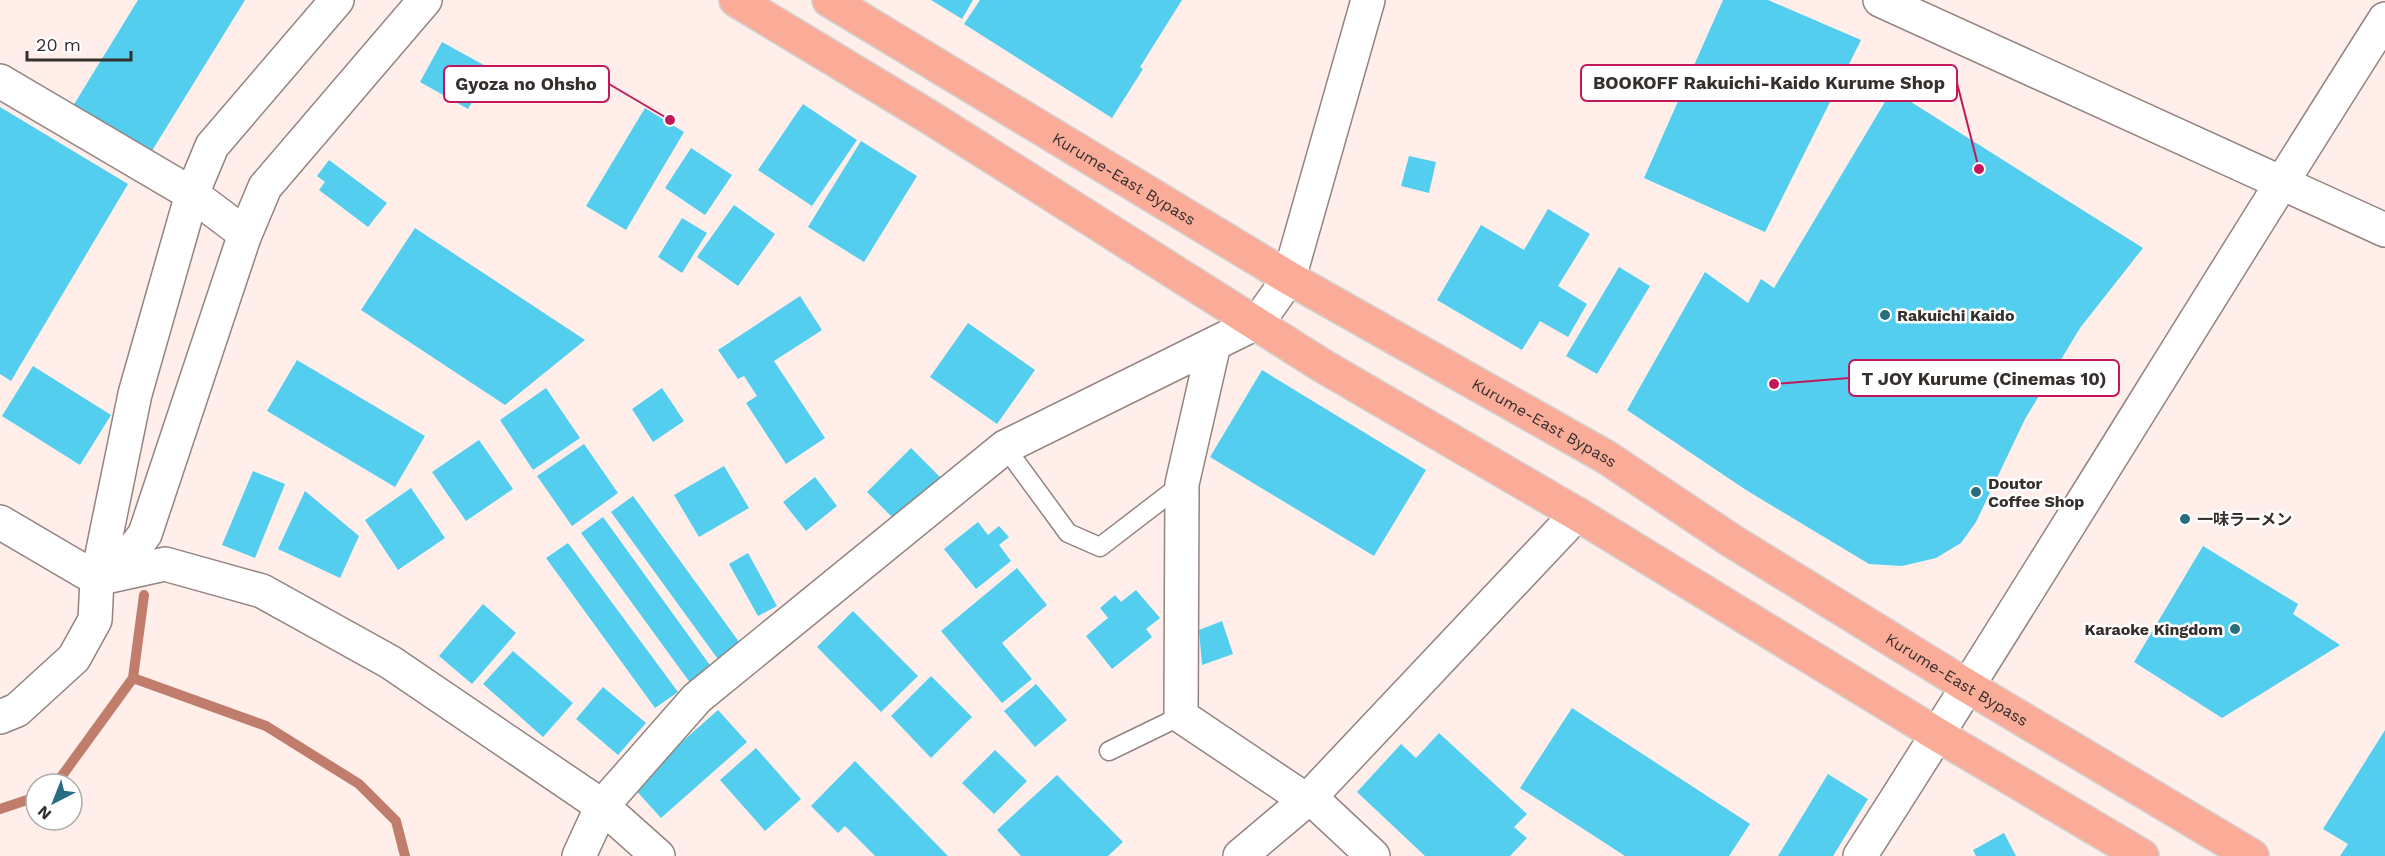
<svg xmlns="http://www.w3.org/2000/svg" width="2385" height="856" font-family="'Work Sans','Noto Sans JP',sans-serif">
	<rect width="100%" height="100%" fill="#ffeeea"/>
	<g fill="none" stroke-linecap="round" stroke-linejoin="round">
		<path stroke="#c17d6c" stroke-width="10" d="M 133,678 L 266,726 L 359,784 L 396,821 L 405,856
			M 56,784 L 133,678 L 144,595
			M 0,809 L 36,797"/>
	</g>
	<path fill="#53ceef" d="M 138,0 L 245,0 L 150,154 L 73,106 Z
		M 931,0 L 973,0 L 962,19 Z
		M 980,0 L 1182,0 L 1140,67 L 1143,69 L 1112,118 L 964,24 Z
		M 1723,0 L 1768,0 L 1861,40 L 1765,232 L 1644,178 Z
		M 442,42 L 491,69 L 468,109 L 420,82 Z
		M 1892,90 L 2143,248 L 2080,328 L 2025,419 L 1976,522 L 1961,543 L 1936,558 L 1902,566 L 1869,564 L 1746,490 L 1627,410 L 1705,272 L 1748,303 L 1761,279 L 1774,288 Z
		M 803,104 L 857,140 L 812,206 L 758,170 Z
		M 0,107 L 128,184 L 11,381 L 0,374 Z
		M 645,108 L 684,132 L 626,230 L 586,206 Z
		M 861,141 L 917,176 L 864,262 L 808,227 Z
		M 691,148 L 732,175 L 705,215 L 665,188 Z
		M 1409,156 L 1436,162 L 1429,193 L 1401,186 Z
		M 329,160 L 387,203 L 368,227 L 319,190 L 325,182 L 317,176 Z
		M 734,205 L 775,234 L 738,286 L 697,257 Z
		M 1548,209 L 1590,234 L 1558,286 L 1587,304 L 1568,337 L 1540,321 L 1522,350 L 1437,300 L 1481,225 L 1524,250 Z
		M 682,218 L 707,233 L 682,273 L 658,257 Z
		M 415,228 L 585,340 L 505,405 L 361,310 Z
		M 1619,267 L 1650,286 L 1597,374 L 1566,356 Z
		M 800,296 L 822,330 L 774,361 L 825,438 L 786,464 L 746,403 L 757,396 L 744,376 L 738,379 L 718,350 Z
		M 968,323 L 1035,370 L 997,424 L 930,377 Z
		M 297,360 L 425,436 L 395,487 L 267,411 Z
		M 33,366 L 111,415 L 80,465 L 2,416 Z
		M 1262,370 L 1426,470 L 1374,556 L 1210,457 Z
		M 546,388 L 580,438 L 533,470 L 500,420 Z
		M 662,388 L 684,421 L 653,442 L 632,409 Z
		M 479,440 L 513,489 L 466,521 L 432,472 Z
		M 584,444 L 618,493 L 572,526 L 537,476 Z
		M 911,448 L 941,478 L 897,522 L 867,492 Z
		M 724,466 L 749,508 L 699,537 L 674,495 Z
		M 253,471 L 285,484 L 255,558 L 222,545 Z
		M 815,477 L 837,506 L 806,531 L 783,502 Z
		M 411,488 L 445,538 L 398,570 L 365,520 Z
		M 305,491 L 359,536 L 340,578 L 278,549 Z
		M 633,496 L 742,646 L 720,662 L 611,512 Z
		M 603,517 L 712,668 L 691,684 L 581,533 Z
		M 978,522 L 988,535 L 999,526 L 1009,537 L 999,545 L 1011,561 L 976,589 L 944,549 Z
		M 568,543 L 678,692 L 655,708 L 546,558 Z
		M 2203,546 L 2298,604 L 2293,614 L 2340,645 L 2222,718 L 2134,662 Z
		M 748,553 L 777,606 L 758,616 L 729,564 Z
		M 1017,568 L 1047,605 L 1002,643 L 1032,679 L 1002,703 L 941,631 Z
		M 1136,590 L 1160,618 L 1146,629 L 1152,637 L 1112,669 L 1086,636 L 1108,618 L 1100,608 L 1115,595 L 1121,602 Z
		M 483,604 L 516,633 L 472,684 L 439,656 Z
		M 853,611 L 918,676 L 881,712 L 817,647 Z
		M 1222,621 L 1233,654 L 1202,665 L 1199,630 Z
		M 513,651 L 573,703 L 543,737 L 483,684 Z
		M 931,676 L 972,717 L 931,758 L 891,716 Z
		M 1036,684 L 1067,720 L 1035,747 L 1004,711 Z
		M 603,687 L 646,723 L 618,755 L 576,719 Z
		M 1572,708 L 1750,824 L 1729,856 L 1625,856 L 1520,788 Z
		M 718,710 L 747,742 L 661,818 L 632,786 Z
		M 2385,730 L 2385,856 L 2340,856 L 2348,844 L 2323,829 Z
		M 1439,733 L 1527,814 L 1514,827 L 1527,838 L 1510,856 L 1425,856 L 1357,792 L 1401,744 L 1416,758 Z
		M 756,748 L 801,799 L 765,831 L 720,780 Z
		M 995,750 L 1027,781 L 994,814 L 962,783 Z
		M 855,761 L 948,856 L 875,856 L 845,826 L 838,833 L 811,806 Z
		M 1828,774 L 1868,799 L 1833,856 L 1778,856 Z
		M 1057,775 L 1123,842 L 1108,856 L 1021,856 L 997,830 Z
		M 2004,833 L 2016,856 L 1976,856 L 1973,850 Z"/>
	<g fill="none" stroke-linecap="round" stroke-linejoin="round">
		<g stroke="#938480" stroke-width="21">
			<path id="lane" d="M 1005,447 L 1068,533 L 1100,547 L 1182,484
				M 1109,751 L 1181,716"/>
		</g>
		<g stroke="#938480" stroke-width="36">
			<path id="street" d="M 1880,0 L 2385,230
				M 1214,344 L 1182,484 L 1181,716 L 1306,800
				M 97,579 L 165,564 L 262,591 L 390,662 L 602,806 L 658,856
				M 1310,797 L 1373,856
				M 579,856 L 602,806 L 697,698 L 1005,447 L 1258,322 L 1289,278 L 1368,0
				M 1240,856 L 1310,797 L 1577,514
				M 1860,856 C 2038,579 2208,297 2385,19"/>
		</g>
		<g stroke="#938480" stroke-width="36">
			<path id="secondary" d="M 0,81 L 192,194 L 245,234
				M 0,522 L 97,579
				M 97,579 L 133,550 L 145,534 L 244,237 L 265,187 L 425,0
				M 0,717 L 17,710 L 74,658 L 95,620 L 97,579 L 135,394 L 192,194 L 212,146 L 337,0"/>
		</g>
		<g stroke="#d3d1d1" stroke-width="36">
			<g id="highway">
				<path d="M 736,0 L 931,118 L 1323,366 L 1577,514 L 1938,735 L 2142,856"/>
				<path id="s1" d="M 829,0 L 1289,278 L 1606,457 L 1732,541 L 1967,686 L 2252,856"/>
			</g>
		</g>
		<use href="#lane" stroke="#fff" stroke-width="18"/>
		<use href="#street" stroke="#fff" stroke-width="33"/>
		<use href="#secondary" stroke="#fff" stroke-width="33"/>
		<use href="#highway" stroke="#faac98" stroke-width="33"/>
	</g>
	<g fill="#2b6d80" stroke="#fff" stroke-width="2">
		<circle cx="1885" cy="315" r="6"/>
		<circle cx="1976" cy="492" r="6"/>
		<circle cx="2185" cy="519" r="6"/>
		<circle cx="2235" cy="629" r="6"/>
	</g>
	<g text-anchor="middle" dominant-baseline="central" stroke-width="5" stroke-linejoin="round" paint-order="stroke">
		<g font-size="16" fill="#352f2d" stroke="#fff">
			<text stroke="none"><textPath href="#s1" startOffset="345">Kurume-East Bypass</textPath></text>
			<text stroke="none"><textPath href="#s1" startOffset="831">Kurume-East Bypass</textPath></text>
			<text stroke="none"><textPath href="#s1" startOffset="1317">Kurume-East Bypass</textPath></text>
		</g>
		<g font-size="16" font-weight="bold" fill="#352f2d" stroke="#fff" text-anchor="start">
			<text x="1897" y="315">Rakuichi Kaido</text>
			<text x="1988" y="483">Doutor<tspan x="1988" dy="18">Coffee Shop</tspan></text>
			<text x="2197" y="519">一味ラーメン</text>
			<text x="2223" y="629" text-anchor="end">Karaoke Kingdom</text>
		</g>
	</g>
	<path fill="none" stroke="#c2185b" stroke-width="2" d="M1979 169L1957 83M670 120L609 84M1774 384L1849 378"/>
	<g fill="#c2185b" stroke="#fff" stroke-width="2">
		<circle cx="1979" cy="169" r="6"/>
		<circle cx="670" cy="120" r="6"/>
		<circle cx="1774" cy="384" r="6"/>
	</g>
	<g fill="#fff" stroke="#c2185b" stroke-width="2">
		<rect x="1581" y="65" width="376" height="36" rx="6"/>
		<rect x="444" y="66" width="165" height="36" rx="6"/>
		<rect x="1849" y="360" width="270" height="36" rx="6"/>
	</g>
	<g font-size="18" text-anchor="middle" font-weight="bold" fill="#352f2d">
		<text x="1769" y="89">BOOKOFF Rakuichi-Kaido Kurume Shop</text>
		<text x="526" y="90">Gyoza no Ohsho</text>
		<text x="1984" y="385">T JOY Kurume (Cinemas 10)</text>
	</g>
	<g transform="translate(54 802) rotate(222)"><circle r="28" fill="#ffffff" stroke="#aeacab" stroke-width="1.5"/>
	<path d="M0-4.5L10 22L0 15L-10 22Z" fill="#2b6d80"/>
	<text y="-9" font-size="16" font-weight="bold" text-anchor="middle" fill="#352f2d">N</text>
	</g>
	<path d="M27 51v9h104v-9" fill="none" stroke="#352f2d" stroke-width="3"/>
	<text x="36" y="51" font-size="18" fill="#352f2d" stroke="#ffffff" stroke-width="4.5" paint-order="stroke">20 m</text>
</svg>
